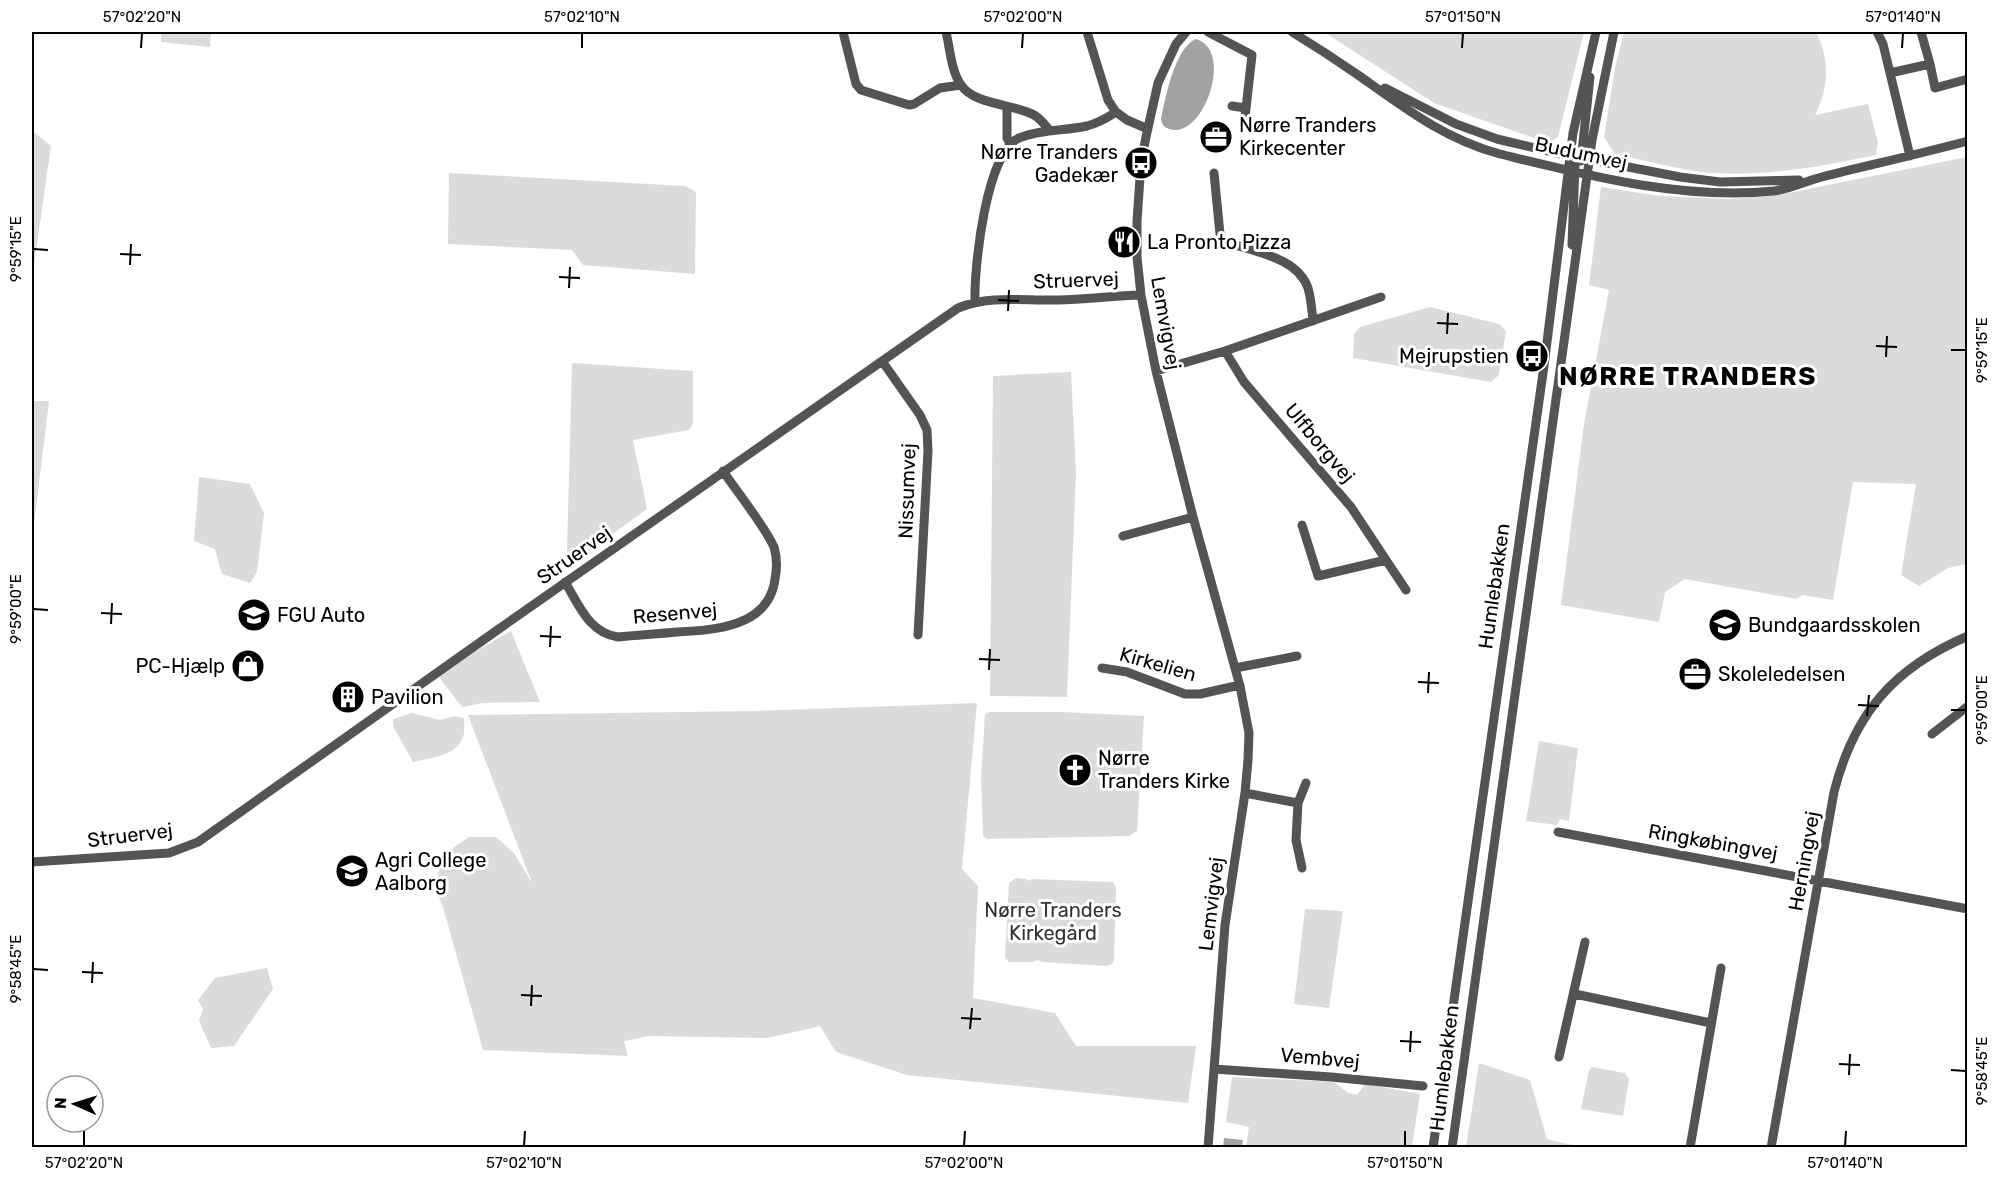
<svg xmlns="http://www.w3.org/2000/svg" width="1999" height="1179" font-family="Rubik,sans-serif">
	<rect width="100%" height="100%" fill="#fff"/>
	<path fill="#dbdbdb" d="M 161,32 L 211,32 L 210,47 L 161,42 Z
		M 1324,32 L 1584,32 L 1558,137 L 1548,143 L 1434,103 Z
		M 1624,32 L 1816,32 C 1830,59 1829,88 1815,115 L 1868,104 L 1878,142 L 1876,155 C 1818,167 1761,178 1701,172 C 1673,168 1643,160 1615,154 L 1604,137 L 1615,68 Z
		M 32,133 L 35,133 L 51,146 L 32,279 Z
		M 1967,157 L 1967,564 L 1948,568 L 1919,586 L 1901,575 L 1916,484 L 1853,482 L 1833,600 L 1802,595 L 1797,599 L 1685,579 L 1665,592 L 1659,622 L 1561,605 L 1584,424 L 1609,290 L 1589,285 L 1601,187 L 1660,196 L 1731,199 L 1778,195 Z
		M 449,173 L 685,186 L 696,192 L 695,274 L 583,265 L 572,250 L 448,244 Z
		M 1430,307 L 1499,324 L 1506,331 L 1499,375 L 1491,382 L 1353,358 L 1354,334 L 1360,327 Z
		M 572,363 L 693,371 L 693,424 L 689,430 L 633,440 L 647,509 L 570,565 L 567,551 Z
		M 1071,372 L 1076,473 L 1067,697 L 990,696 L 993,376 Z
		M 32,401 L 49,401 L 32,540 Z
		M 199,477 L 250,484 L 264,513 L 257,572 L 250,583 L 222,574 L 215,549 L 194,541 Z
		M 511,631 L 540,702 L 483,703 L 462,707 L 439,677 L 476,651 Z
		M 977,703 L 962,869 L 978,886 L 973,998 L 1055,1013 L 1076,1046 L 1196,1046 L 1188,1103 L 907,1075 L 836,1052 L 820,1026 L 768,1038 L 649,1036 L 624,1041 L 628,1056 L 483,1050 L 443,907 L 436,891 L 441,856 L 469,837 L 496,837 L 514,853 L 532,883 L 468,715 L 754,711 Z
		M 990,712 L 1062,712 L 1144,716 L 1137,831 L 1129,836 L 987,839 L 983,836 L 981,778 L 985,714 Z
		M 412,713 L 440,720 L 455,716 L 464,718 C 464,724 465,732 463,737 C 457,756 430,758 413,762 L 393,726 L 393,719 Z
		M 1539,741 L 1578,748 L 1569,821 L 1560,819 L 1557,825 L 1526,821 Z
		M 1016,878 L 1027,879 L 1029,881 L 1032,879 L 1113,882 L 1116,888 L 1114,960 L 1112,964 L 1107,966 L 1042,962 L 1038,960 L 1033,962 L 1009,962 L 1005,958 L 1009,883 Z
		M 1305,909 L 1343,911 L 1329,1008 L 1294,1004 Z
		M 267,968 L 273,989 L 234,1046 L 211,1048 L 199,1021 L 203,1009 L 198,1000 L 215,978 Z
		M 1479,1063 L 1530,1080 L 1547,1139 L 1580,1147 L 1466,1147 Z
		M 1592,1067 L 1625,1073 L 1629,1079 L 1623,1116 L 1581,1109 L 1589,1070 Z
		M 1232,1077 L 1334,1082 L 1348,1093 L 1357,1095 L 1365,1084 L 1420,1094 L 1412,1147 L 1246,1147 L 1249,1127 L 1226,1122 Z"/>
	<path fill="#a2a2a2" d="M 1196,39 C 1235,50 1203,141 1169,129 C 1164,127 1162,125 1161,119 C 1165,99 1175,47 1196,39 Z
		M 1224,1138 L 1243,1140 L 1242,1147 L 1223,1147 Z"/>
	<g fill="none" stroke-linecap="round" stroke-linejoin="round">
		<path stroke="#545454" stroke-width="9" d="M 843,32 L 856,84 L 861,90 L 909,105 L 914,104 L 940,88 L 961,85
			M 946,32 C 950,48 951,71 961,85 C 974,105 1015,104 1034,115 C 1041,119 1045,125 1050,131
			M 1087,32 L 1108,100 L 1116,112
			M 1186,32 L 1176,44 L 1158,83 L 1146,137 L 1141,163 L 1137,221 L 1137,257 L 1141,295 L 1156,371 L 1193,517 L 1240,686 L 1249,733 L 1248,760 L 1245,793 L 1225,925 L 1208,1148
			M 1208,32 L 1252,55 L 1245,117
			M 1292,32 C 1315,46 1338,61 1361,77 C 1406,109 1445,139 1500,154 C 1590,176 1681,200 1774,191 C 1790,189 1806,181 1822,177 C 1870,165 1919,154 1968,141
			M 1877,32 L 1883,44 L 1910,156
			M 1921,32 L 1930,64
			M 1890,73 L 1930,64 L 1935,88 L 1968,79
			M 1385,88 L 1456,124 L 1497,139 L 1561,154 L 1680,177 L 1720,182 L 1799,180
			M 1232,106 L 1246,108
			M 1007,107 L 1007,138 L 1010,144
			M 1581,161 L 1590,77
			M 1214,173 L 1220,234 L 1224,241 C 1252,252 1297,256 1308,288 C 1311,298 1312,311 1313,321
			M 1572,245 L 1575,166
			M 975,301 C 974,268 986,152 1019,138 C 1040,129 1065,131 1087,126 C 1098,123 1107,118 1116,112 L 1127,120 L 1148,129
			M 1225,351 L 1244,382 L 1351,507 L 1386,560 L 1318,576 L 1302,525
			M 882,361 L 920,415 L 927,430 L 928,451 L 918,635
			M 1156,371 L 1225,351 L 1381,297
			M 1123,536 L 1193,517
			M 1386,560 L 1406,590
			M 565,582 C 579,605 589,633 618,637 C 638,635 657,634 677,632 C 715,630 769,627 775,579 C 777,569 777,557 774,547 C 764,525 737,492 723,471
			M 1102,668 L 1127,672 L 1185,694 L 1200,694 L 1240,685
			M 1235,668 L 1297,656
			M 1932,734 L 1968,706
			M 1245,793 L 1298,803 L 1296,840 L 1302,868
			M 1298,803 L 1306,783
			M 1558,832 L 1968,909
			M 32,862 L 169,853 L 198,842 L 496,631 L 958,308 C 991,295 1024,301 1058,300 C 1086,299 1114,296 1141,295
			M 1575,994 L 1711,1023
			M 1559,1057 L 1585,942
			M 1214,1069 L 1331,1077 L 1423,1086
			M 1433,1148 L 1544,366 L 1573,133 L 1596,32
			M 1452,1148 L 1592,140 L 1614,32
			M 1690,1148 L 1721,968
			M 1771,1148 L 1834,792 C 1854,714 1893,668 1968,636"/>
	</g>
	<path fill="none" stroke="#000" stroke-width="2" d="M 141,48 L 142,33M 582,48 L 582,33M 1022,48 L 1023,33M 1462,48 L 1463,33M 1902,48 L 1903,33M 33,249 L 48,250M 120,254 L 141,255M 130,265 L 131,244M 559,277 L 580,278M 569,288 L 570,267M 998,300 L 1019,301M 1008,311 L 1009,290M 1437,323 L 1458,324M 1447,334 L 1448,313M 1876,346 L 1897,347M 1951,350 L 1966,350M 1886,357 L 1887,336M 33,609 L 48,610M 101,613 L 122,614M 111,624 L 112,603M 540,636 L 561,637M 550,647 L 551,626M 979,659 L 1000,660M 989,670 L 990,649M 1418,682 L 1439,683M 1428,693 L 1429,672M 1858,705 L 1879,706M 1951,710 L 1966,710M 1867,716 L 1869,695M 33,969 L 48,970M 82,972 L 103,973M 92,983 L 93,962M 521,995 L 542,996M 531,1006 L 532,985M 961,1018 L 981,1019M 970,1029 L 972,1008M 1400,1041 L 1421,1042M 1410,1052 L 1411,1031M 1839,1064 L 1860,1065M 1951,1070 L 1966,1071M 1849,1075 L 1850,1054M 84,1146 L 84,1131M 524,1146 L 525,1131M 964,1146 L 965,1131M 1405,1146 L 1405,1131M 1845,1146 L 1846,1131"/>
	<defs>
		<g id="office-disc" transform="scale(1.725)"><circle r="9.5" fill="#000" stroke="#fff"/><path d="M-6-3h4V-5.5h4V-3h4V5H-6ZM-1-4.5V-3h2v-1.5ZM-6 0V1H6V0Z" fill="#fff"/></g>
		<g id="bus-disc" transform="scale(1.725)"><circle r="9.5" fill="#000" stroke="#fff"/><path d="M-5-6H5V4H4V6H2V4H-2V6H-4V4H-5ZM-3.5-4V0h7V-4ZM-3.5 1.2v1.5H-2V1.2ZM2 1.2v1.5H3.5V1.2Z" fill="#fff"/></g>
		<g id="restaurant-disc" transform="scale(1.725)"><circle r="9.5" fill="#000" stroke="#fff"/><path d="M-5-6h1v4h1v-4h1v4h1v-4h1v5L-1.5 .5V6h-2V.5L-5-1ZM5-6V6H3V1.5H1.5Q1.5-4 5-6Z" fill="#fff"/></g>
		<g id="school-disc" transform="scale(1.725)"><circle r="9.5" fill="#000" stroke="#fff"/><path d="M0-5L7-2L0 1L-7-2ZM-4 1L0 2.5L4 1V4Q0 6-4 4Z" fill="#fff"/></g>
		<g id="shop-disc" transform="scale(1.725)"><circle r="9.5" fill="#000" stroke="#fff"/><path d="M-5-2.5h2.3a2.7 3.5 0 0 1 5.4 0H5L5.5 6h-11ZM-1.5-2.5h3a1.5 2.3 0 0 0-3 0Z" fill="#fff"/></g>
		<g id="building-disc" transform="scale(1.725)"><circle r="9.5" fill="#000" stroke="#fff"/><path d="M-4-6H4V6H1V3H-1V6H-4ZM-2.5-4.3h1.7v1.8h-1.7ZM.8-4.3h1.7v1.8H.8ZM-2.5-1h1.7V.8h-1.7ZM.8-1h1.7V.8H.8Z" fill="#fff"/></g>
		<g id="church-disc" transform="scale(1.725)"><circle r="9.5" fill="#000" stroke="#fff"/><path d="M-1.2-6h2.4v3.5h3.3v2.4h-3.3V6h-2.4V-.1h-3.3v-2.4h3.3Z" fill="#fff"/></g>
		<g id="university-disc" transform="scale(1.725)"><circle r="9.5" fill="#000" stroke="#fff"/><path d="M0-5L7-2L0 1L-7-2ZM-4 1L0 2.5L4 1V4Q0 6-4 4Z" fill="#fff"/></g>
	</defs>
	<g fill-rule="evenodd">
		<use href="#office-disc" x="1216" y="137"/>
		<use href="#bus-disc" x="1141" y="163"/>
		<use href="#restaurant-disc" x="1124" y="242"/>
		<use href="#bus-disc" x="1532" y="356"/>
		<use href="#school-disc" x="254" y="615"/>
		<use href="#school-disc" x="1725" y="625"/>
		<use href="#shop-disc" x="248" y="666"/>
		<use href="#office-disc" x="1695" y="674"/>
		<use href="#building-disc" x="348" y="697"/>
		<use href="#church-disc" x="1075" y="770"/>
		<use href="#university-disc" x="352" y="871"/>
	</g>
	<g text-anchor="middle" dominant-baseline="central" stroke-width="6" stroke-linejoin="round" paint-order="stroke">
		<g font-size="20" fill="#000" stroke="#fff" text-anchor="start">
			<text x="1239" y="125">Nørre Tranders<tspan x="1239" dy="23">Kirkecenter</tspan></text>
			<text x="1118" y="152" text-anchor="end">Nørre Tranders<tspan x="1118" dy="23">Gadekær</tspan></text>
			<text x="1147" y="242">La Pronto Pizza</text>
			<text x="1509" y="356" text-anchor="end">Mejrupstien</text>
			<text x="277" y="615">FGU Auto</text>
			<text x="1748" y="625">Bundgaardsskolen</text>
			<text x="225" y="666" text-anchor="end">PC-Hjælp</text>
			<text x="1718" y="674">Skoleledelsen</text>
			<text x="371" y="697">Pavilion</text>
			<text x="1098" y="758">Nørre<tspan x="1098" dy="23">Tranders Kirke</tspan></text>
			<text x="375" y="860">Agri College<tspan x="375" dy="23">Aalborg</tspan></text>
		</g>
		<g font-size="20" fill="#000" stroke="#fff">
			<text transform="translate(1581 153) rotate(12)">Budumvej</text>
			<text transform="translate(1076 280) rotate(-2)">Struervej</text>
			<text transform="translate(1166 323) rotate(80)">Lemvigvej</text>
			<text transform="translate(1320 443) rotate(50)">Ulfborgvej</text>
			<text transform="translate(907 491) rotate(-88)">Nissumvej</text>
			<text transform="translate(574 555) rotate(-35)">Struervej</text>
			<text transform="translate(1494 586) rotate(-82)">Humlebakken</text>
			<text transform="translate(675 613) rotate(-5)">Resenvej</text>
			<text transform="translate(1158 664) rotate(16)">Kirkelien</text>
			<text transform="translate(130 835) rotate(-7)">Struervej</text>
			<text transform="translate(1713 842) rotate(10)">Ringkøbingvej</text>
			<text transform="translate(1804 861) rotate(-80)">Herningvej</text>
			<text transform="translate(1211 904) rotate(-83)">Lemvigvej</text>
			<text transform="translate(1320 1058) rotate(5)">Vembvej</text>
			<text transform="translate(1444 1068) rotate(-83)">Humlebakken</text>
		</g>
		<g font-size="20" fill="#323232" stroke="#fff">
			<text x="1053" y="910">Nørre Tranders<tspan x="1053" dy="23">Kirkegård</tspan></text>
		</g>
		<g font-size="26" font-weight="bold" letter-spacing="1.5" fill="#000" stroke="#fff">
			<text x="1688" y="376">NØRRE TRANDERS</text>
		</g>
	</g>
	<rect width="1999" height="1179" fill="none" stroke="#ffffff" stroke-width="66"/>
	<g transform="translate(75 1104) rotate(273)"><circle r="28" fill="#ffffff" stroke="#999999" stroke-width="1.5"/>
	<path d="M0-4.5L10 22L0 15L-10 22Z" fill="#000000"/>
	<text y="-9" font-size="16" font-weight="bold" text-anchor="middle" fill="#000000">N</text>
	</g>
	<rect x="33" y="33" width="1933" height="1113" fill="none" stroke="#000" stroke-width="2"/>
	<g font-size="15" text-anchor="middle" fill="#000">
		<text x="142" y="22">57°02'20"N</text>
		<text x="582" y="22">57°02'10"N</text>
		<text x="1023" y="22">57°02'00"N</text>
		<text x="1463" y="22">57°01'50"N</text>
		<text x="1903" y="22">57°01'40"N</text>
		<text transform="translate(16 249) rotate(-90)" y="5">9°59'15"E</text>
		<text transform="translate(1982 350) rotate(-90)" y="5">9°59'15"E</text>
		<text transform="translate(16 609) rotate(-90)" y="5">9°59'00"E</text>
		<text transform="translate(1982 710) rotate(-90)" y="5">9°59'00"E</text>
		<text transform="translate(16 969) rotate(-90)" y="5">9°58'45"E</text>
		<text transform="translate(1982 1071) rotate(-90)" y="5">9°58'45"E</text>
		<text x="84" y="1168">57°02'20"N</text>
		<text x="524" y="1168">57°02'10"N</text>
		<text x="964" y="1168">57°02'00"N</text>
		<text x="1405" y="1168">57°01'50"N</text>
		<text x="1845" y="1168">57°01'40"N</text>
	</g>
</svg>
